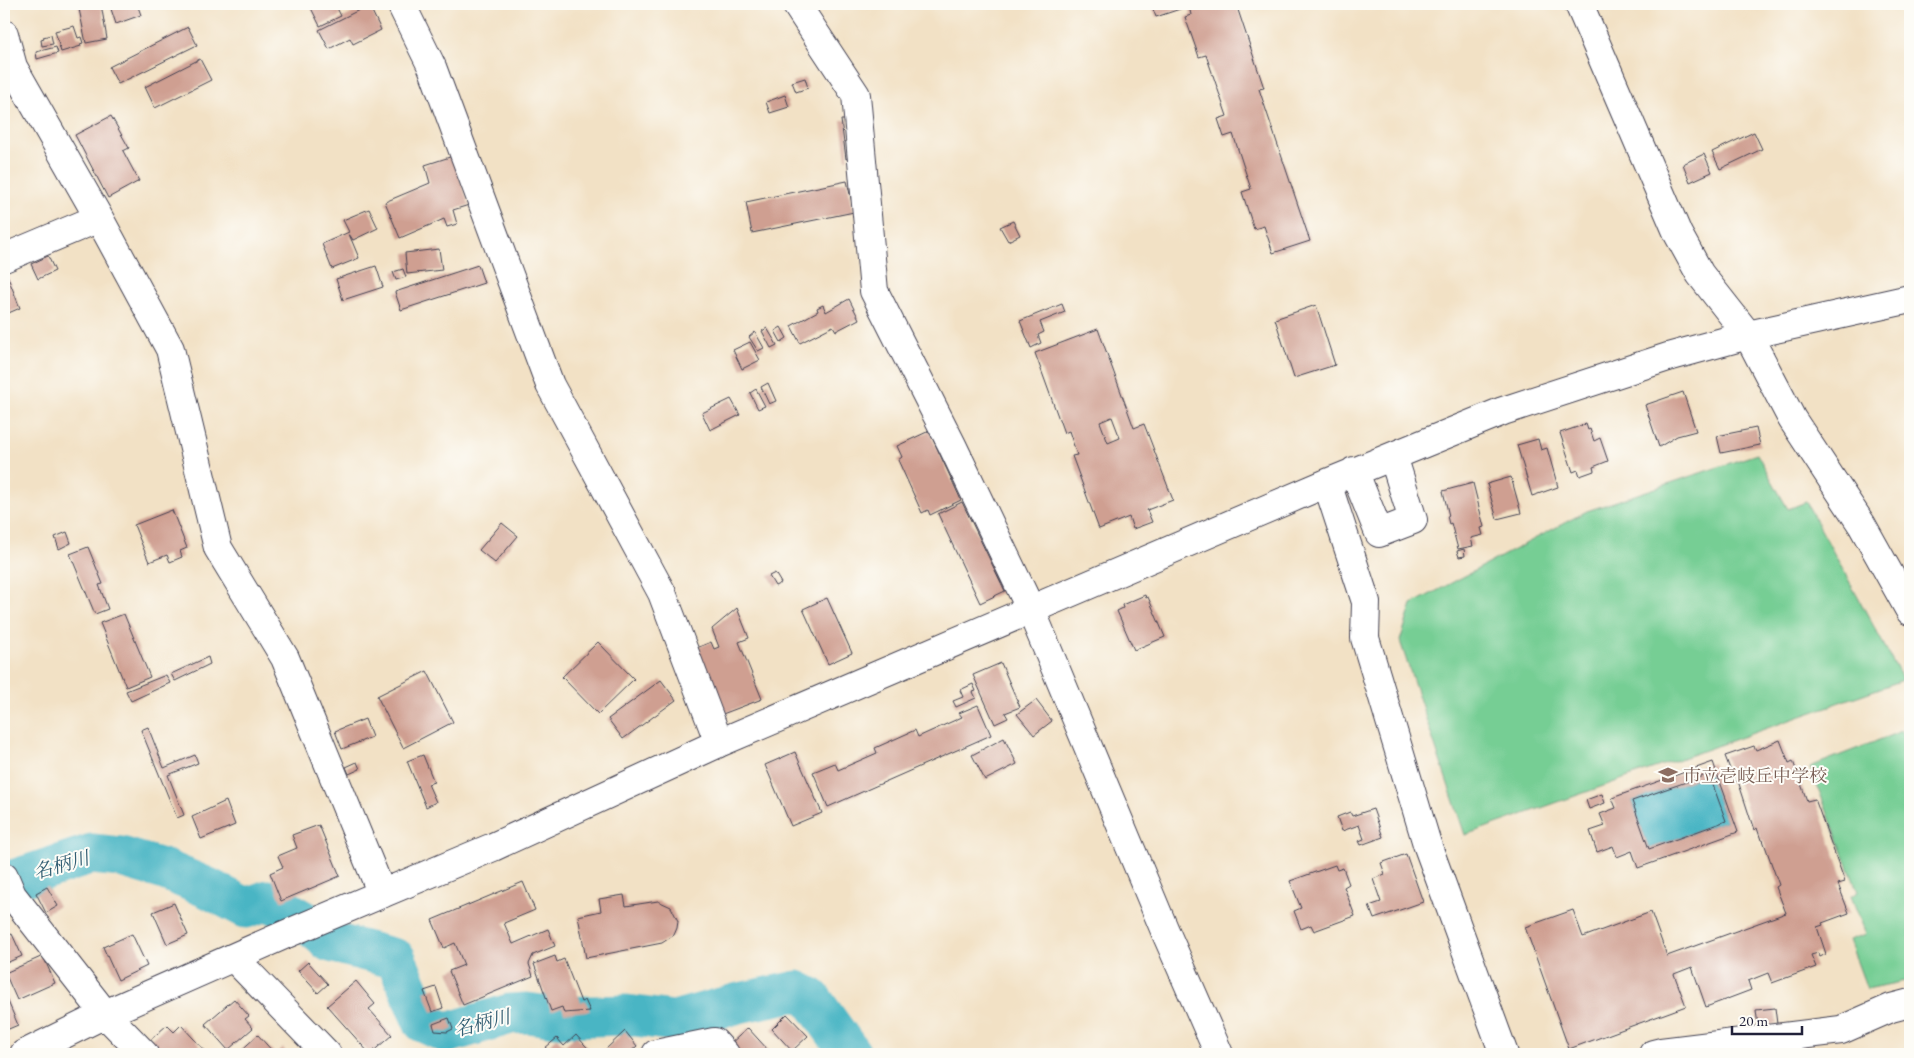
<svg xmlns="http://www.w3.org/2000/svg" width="1914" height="1058" font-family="'EB Garamond','Noto Serif JP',serif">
	<rect width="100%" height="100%" fill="#fdfcf7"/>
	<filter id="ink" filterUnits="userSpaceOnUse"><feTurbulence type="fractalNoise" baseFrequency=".02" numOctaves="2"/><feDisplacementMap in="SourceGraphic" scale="10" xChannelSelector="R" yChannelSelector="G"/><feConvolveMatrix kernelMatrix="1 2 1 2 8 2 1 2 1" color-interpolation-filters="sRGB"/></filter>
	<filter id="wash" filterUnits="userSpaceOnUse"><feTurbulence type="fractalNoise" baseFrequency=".0096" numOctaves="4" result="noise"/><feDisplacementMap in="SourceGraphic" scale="20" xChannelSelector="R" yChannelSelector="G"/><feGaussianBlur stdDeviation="1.12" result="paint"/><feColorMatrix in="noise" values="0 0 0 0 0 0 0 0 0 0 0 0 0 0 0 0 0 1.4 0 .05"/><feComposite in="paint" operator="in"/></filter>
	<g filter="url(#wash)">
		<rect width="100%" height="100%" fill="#f2e1c5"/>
		<path fill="#76ce94" stroke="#4c7868" d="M 1757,454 L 1788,509 L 1806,502 L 1903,680 L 1465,835 L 1400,641 L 1412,604 L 1587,511 Z
			M 1902,731 L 1906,744 L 1910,742 L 1910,980 L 1867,989 L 1849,940 L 1866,934 L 1851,896 L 1858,892 L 1810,767 Z"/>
		<path fill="#48b5c4" stroke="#356c80" d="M 1709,774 L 1726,821 L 1649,849 L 1632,801 Z"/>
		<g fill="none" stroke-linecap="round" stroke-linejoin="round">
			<path stroke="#48b5c4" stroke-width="41" d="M 4,883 L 92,854 L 121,857 L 165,870 L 208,888 L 246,908 L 268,900 L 305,921 L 330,942 L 396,959 L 423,1022 L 447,1033 L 510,1014 L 527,1013 L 556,1017 L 627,1015 L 674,1021 L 739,1003 L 797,991 L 811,998 L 851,1054"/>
		</g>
		<g id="blocks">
			<path fill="#cf9f91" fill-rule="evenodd" d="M 78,4 L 101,4 L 107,39 L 86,43 Z
				M 126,4 L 137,4 L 141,15 L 116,24 L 111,9 Z
				M 309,4 L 335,4 L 341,16 L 320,26 Z
				M 1151,4 L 1236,4 L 1264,88 L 1259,89 L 1310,241 L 1273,253 L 1264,226 L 1254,229 L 1242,192 L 1251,189 L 1233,134 L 1224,137 L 1218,119 L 1227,116 L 1206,55 L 1199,57 L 1185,17 L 1191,15 L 1189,6 L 1156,17 Z
				M 369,5 L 381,30 L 353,44 L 350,38 L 329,49 L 319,30 Z
				M 74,26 L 78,38 L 81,37 L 83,43 L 80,44 L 81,46 L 61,52 L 55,31 Z
				M 188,27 L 197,45 L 118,84 L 109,67 Z
				M 51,35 L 53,44 L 42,46 L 41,40 L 44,39 L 43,37 Z
				M 56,47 L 58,53 L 37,59 L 36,52 Z
				M 200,59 L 211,80 L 155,108 L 145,87 Z
				M 805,78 L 808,88 L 796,92 L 792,82 Z
				M 785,95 L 789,107 L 770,113 L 766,102 Z
				M 111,116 L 129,148 L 123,151 L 139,181 L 108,198 L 75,135 Z
				M 841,120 L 848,120 L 848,158 L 846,159 Z
				M 1754,132 L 1762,149 L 1720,169 L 1712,152 Z
				M 1704,154 L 1712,172 L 1690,182 L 1683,164 Z
				M 453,156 L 469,205 L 453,210 L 457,224 L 447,227 L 444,219 L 400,238 L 385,202 L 430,183 L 425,165 Z
				M 847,181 L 854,212 L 752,233 L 746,202 Z
				M 369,209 L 378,228 L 353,240 L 349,234 L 359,258 L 332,269 L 322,244 L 349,232 L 343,220 Z
				M 1013,221 L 1020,235 L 1008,241 L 1000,227 Z
				M 439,249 L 442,270 L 407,274 L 405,253 Z
				M 48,256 L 55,271 L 38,279 L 31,264 Z
				M 478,265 L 484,283 L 401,310 L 395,292 Z
				M 376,266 L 383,287 L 343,300 L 336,279 Z
				M 403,269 L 406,277 L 396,280 L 393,272 Z
				M 7,275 L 20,308 L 4,315 L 4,276 Z
				M 849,299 L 859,319 L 836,331 L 833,326 L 800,343 L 791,326 L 818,311 L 817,308 L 823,305 L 826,312 Z
				M 1062,304 L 1065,312 L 1040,322 L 1044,332 L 1038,335 L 1041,343 L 1031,348 L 1020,321 Z
				M 1316,305 L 1335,365 L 1294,378 L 1275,319 Z
				M 781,327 L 787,338 L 781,342 L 775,331 Z
				M 767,328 L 777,345 L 771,348 L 762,331 Z
				M 1098,329 L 1134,428 L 1144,424 L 1173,500 L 1147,510 L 1152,522 L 1133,529 L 1129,517 L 1099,529 L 1072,456 L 1077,455 L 1069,431 L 1064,433 L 1035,353 ZM 1112,417 L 1120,438 L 1108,443 L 1100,422 Z
				M 755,332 L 764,348 L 758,351 L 749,337 Z
				M 750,342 L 760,360 L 742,369 L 733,350 Z
				M 768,383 L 776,401 L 769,404 L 761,387 Z
				M 756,389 L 765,406 L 758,409 L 750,393 Z
				M 1683,392 L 1696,431 L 1677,436 L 1659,447 L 1645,405 Z
				M 731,399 L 740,415 L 710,430 L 702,413 Z
				M 1586,424 L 1588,430 L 1590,429 L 1594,441 L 1600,438 L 1608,461 L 1593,467 L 1594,471 L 1580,476 L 1578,470 L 1573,472 L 1560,433 Z
				M 1756,428 L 1760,445 L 1721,453 L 1717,436 Z
				M 929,431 L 961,500 L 930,515 L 928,510 L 922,513 L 898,460 L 902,457 L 897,446 Z
				M 1538,439 L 1541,450 L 1547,448 L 1558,487 L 1532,496 L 1517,445 Z
				M 1511,477 L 1521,513 L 1497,519 L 1487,484 Z
				M 1473,483 L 1484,527 L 1481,528 L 1483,535 L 1471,538 L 1473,546 L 1458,549 L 1451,523 L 1449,524 L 1447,516 L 1449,516 L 1443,491 Z
				M 962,502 L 1005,591 L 980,603 L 938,514 Z
				M 172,510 L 187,548 L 180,551 L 182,557 L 170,562 L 167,555 L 149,562 L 134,525 Z
				M 502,523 L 518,536 L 495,563 L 479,550 Z
				M 67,532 L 71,543 L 59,549 L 55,537 Z
				M 88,547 L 103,584 L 99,585 L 108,609 L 95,614 L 70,554 Z
				M 1464,549 L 1465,556 L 1459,557 L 1457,551 Z
				M 775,573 L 781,583 L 775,586 L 769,576 Z
				M 1145,595 L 1146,598 L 1148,597 L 1165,637 L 1134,650 L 1117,611 L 1123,608 L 1122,605 Z
				M 827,598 L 852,653 L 828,664 L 803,609 Z
				M 737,608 L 749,638 L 739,642 L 762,699 L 720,715 L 694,649 L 711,642 L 714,649 L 719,647 L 712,629 Z
				M 124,614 L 150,677 L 126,687 L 100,623 Z
				M 598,642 L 634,679 L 598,714 L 562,677 Z
				M 208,657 L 210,664 L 175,681 L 171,674 Z
				M 1001,663 L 1020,707 L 1005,713 L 1008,718 L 995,724 L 973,675 Z
				M 427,671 L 453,722 L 403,748 L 377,696 Z
				M 166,675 L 170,683 L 131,701 L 126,691 Z
				M 661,680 L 676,700 L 623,739 L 608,719 Z
				M 973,684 L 976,691 L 973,692 L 976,698 L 956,707 L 953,701 L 963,697 L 960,690 Z
				M 1036,700 L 1052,721 L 1034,735 L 1017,714 Z
				M 978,705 L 991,735 L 828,807 L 813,772 L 835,763 L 838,770 L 877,753 L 875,748 L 915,730 L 918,737 L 962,717 L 959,713 Z
				M 365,719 L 372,737 L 342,749 L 335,731 Z
				M 148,727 L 164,768 L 195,755 L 198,763 L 168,775 L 184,815 L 177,818 L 141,730 Z
				M 1004,738 L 1017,764 L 985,780 L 972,755 Z
				M 1780,740 L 1789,763 L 1793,761 L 1807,801 L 1815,799 L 1845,882 L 1838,884 L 1849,913 L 1822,923 L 1823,925 L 1817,927 L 1826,954 L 1820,957 L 1818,953 L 1811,955 L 1816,967 L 1772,983 L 1768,973 L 1748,981 L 1751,990 L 1706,1007 L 1692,967 L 1674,974 L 1686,1006 L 1569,1049 L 1525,927 L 1573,910 L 1583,937 L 1651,912 L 1667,956 L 1786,913 L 1776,887 L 1779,885 L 1763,840 L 1761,840 L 1757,828 L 1754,830 L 1738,781 L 1735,782 L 1725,756 L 1754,746 L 1756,750 Z
				M 795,752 L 822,813 L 791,826 L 765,765 Z
				M 423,755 L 434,782 L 428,784 L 436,802 L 426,807 L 407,761 Z
				M 357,762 L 360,769 L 349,774 L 346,767 Z
				M 1713,762 L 1738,832 L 1638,868 L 1632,851 L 1617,857 L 1613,846 L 1597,852 L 1590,831 L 1605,826 L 1600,814 L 1616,808 L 1612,798 ZM 1709,774 L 1726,821 L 1649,849 L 1632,801 Z
				M 1602,794 L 1605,803 L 1589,809 L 1586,800 Z
				M 226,801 L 235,825 L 201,839 L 192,817 Z
				M 1373,809 L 1383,837 L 1361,845 L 1359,841 L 1364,839 L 1359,825 L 1342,831 L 1337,817 L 1350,812 L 1352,816 Z
				M 319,825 L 340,876 L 281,901 L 270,873 L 283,867 L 278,856 L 297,848 L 292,835 Z
				M 1406,854 L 1423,902 L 1374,919 L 1369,906 L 1381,902 L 1373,879 L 1385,874 L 1381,863 Z
				M 1335,865 L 1337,870 L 1343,868 L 1349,884 L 1344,887 L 1355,916 L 1314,931 L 1311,925 L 1301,929 L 1294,911 L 1301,908 L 1290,881 Z
				M 523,882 L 535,910 L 504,923 L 513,944 L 548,929 L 555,946 L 533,955 L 529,964 L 533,976 L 463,1005 L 449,971 L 464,965 L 455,943 L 444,948 L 432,920 Z
				M 47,887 L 58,906 L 46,913 L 36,893 Z
				M 624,895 L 626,906 L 658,901 L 671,907 L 678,921 L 677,928 L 674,935 L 662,943 L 586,958 L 578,916 L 601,911 L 599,899 Z
				M 174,903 L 188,935 L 167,944 L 153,912 Z
				M 12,934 L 22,956 L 4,964 L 4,937 Z
				M 132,934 L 147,966 L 118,980 L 103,947 Z
				M 43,956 L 55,983 L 17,1000 L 5,973 Z
				M 555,956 L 557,962 L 564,959 L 581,1002 L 585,1000 L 590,1011 L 564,1013 L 562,1007 L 551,1011 L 534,964 Z
				M 308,962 L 328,984 L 318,993 L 298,971 Z
				M 356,981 L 375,1004 L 369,1009 L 392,1035 L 370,1054 L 327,1006 Z
				M 436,987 L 443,1008 L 432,1012 L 424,991 Z
				M 4,992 L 18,1025 L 4,1031 Z
				M 234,999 L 249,1016 L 245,1019 L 253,1028 L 228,1050 L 205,1024 Z
				M 1775,1008 L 1777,1024 L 1758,1026 L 1756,1010 Z
				M 787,1014 L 808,1036 L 792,1051 L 772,1029 Z
				M 449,1018 L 453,1029 L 447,1032 L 435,1031 L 433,1024 Z
				M 167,1025 L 174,1032 L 181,1025 L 206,1052 L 204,1054 L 159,1054 L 148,1042 Z
				M 748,1028 L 769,1051 L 764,1054 L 739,1054 L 730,1044 Z
				M 625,1031 L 637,1046 L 628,1054 L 610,1054 L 606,1049 Z
				M 258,1035 L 275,1054 L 283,1048 L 286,1052 L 284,1054 L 237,1054 Z
				M 576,1035 L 593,1054 L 550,1054 L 545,1048 L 557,1038 L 564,1046 Z"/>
		</g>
	</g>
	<g filter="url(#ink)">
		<use href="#blocks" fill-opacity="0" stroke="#413f50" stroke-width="1"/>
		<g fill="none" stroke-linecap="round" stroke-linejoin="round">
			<g stroke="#413f50" stroke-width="30">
				<path id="minor" d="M 401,4 L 432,67 L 550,385 L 662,593 L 719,743
					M 796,4 L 856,95 L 874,291 L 952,445 L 1031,610 L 1165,931 L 1219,1054
					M 1579,4 L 1678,234 L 1700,274 L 1748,335 L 1792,419 L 1862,525 L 1910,611
					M 4,34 L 13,67 L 99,218 L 170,349 L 218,548 L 285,658 L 382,894
					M 4,258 L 99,218
					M 1354,471 L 1379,533 L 1413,520 L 1393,456
					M 1327,483 L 1366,602 L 1365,638 L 1427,844 L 1504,1054
					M 4,876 L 12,895 L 105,1014 L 144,1054
					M 234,958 L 327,1054
					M 24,1054 L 105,1014 L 284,935 L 493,847 L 719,743 L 1327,483 L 1503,411 L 1668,357 L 1748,335 L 1910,299
					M 656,1054 L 714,1042 L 725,1054
					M 1653,1054 L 1661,1052 L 1841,1030 L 1891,1008 L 1910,1003"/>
			</g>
			<use href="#minor" stroke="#fff" stroke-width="28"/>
		</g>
	</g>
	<defs>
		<g id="school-bare" transform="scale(1.5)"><path d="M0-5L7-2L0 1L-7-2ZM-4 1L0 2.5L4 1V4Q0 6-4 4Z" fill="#8d6e63" stroke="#fdfcf7" stroke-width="2.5" paint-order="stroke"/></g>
	</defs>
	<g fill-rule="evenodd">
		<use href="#school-bare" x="1668" y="775"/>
	</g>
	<g text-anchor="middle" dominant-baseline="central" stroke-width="4" stroke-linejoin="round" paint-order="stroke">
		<g font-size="18" fill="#785e54" stroke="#fdfcf7" text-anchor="start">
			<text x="1683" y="775">市立壱岐丘中学校</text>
		</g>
		<g font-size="19" font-style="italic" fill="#315d72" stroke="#fdfcf7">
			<text transform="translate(61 865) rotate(-16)">名柄川</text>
			<text transform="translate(482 1023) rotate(-14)">名柄川</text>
		</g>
	</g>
	<rect width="1914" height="1058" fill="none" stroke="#fdfcf7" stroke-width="20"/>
	<path d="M1732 1026v8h70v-8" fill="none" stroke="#22223b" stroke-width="2.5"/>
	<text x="1739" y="1026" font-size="15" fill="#22223b" stroke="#fdfcf7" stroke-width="4" paint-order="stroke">20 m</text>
</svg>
